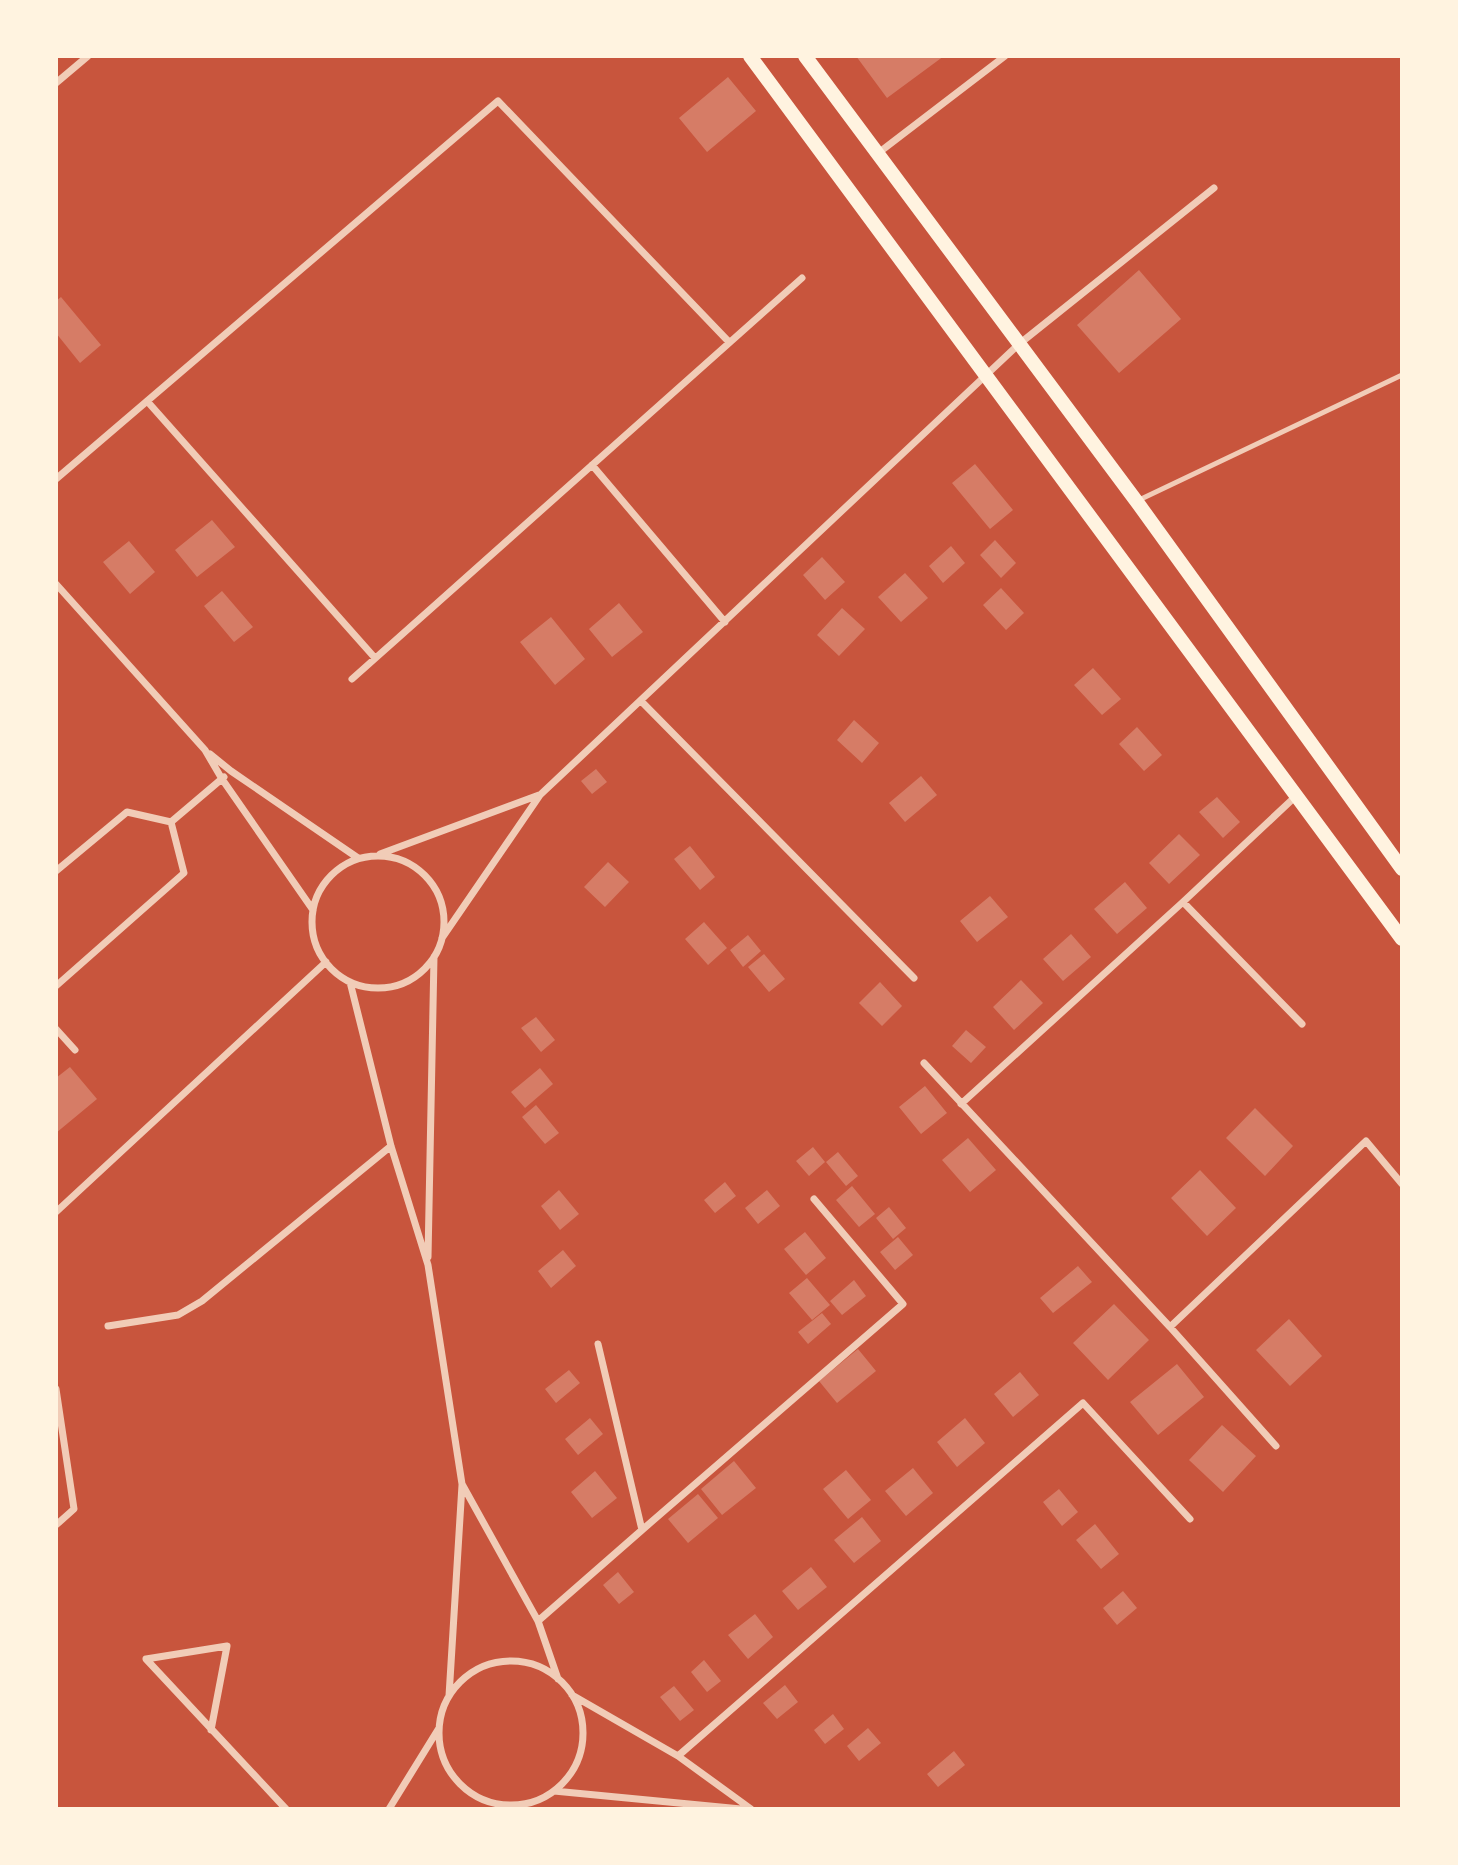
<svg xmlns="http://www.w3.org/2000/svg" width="1458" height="1865" font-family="'Varela Round',sans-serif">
	<rect width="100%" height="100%" fill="#c8553d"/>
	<path fill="#d67c66" d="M 856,56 L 944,56 L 887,98 Z
		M 728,77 L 756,111 L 707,152 L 679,118 Z
		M 1139,270 L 1181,319 L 1119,373 L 1077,325 Z
		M 61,297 L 101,345 L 80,363 L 56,333 L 56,301 Z
		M 975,464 L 1013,510 L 990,529 L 952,483 Z
		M 212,520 L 235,547 L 197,577 L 175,550 Z
		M 995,540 L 1016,563 L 1001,578 L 980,555 Z
		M 129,541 L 155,572 L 130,594 L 103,562 Z
		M 951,546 L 965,563 L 943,583 L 929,566 Z
		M 822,557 L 845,582 L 825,600 L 803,575 Z
		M 905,573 L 928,598 L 901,622 L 878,597 Z
		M 1001,588 L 1024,613 L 1006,630 L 983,605 Z
		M 222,591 L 253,627 L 234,642 L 204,606 Z
		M 619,603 L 643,632 L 612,657 L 589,629 Z
		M 842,608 L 865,629 L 839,656 L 817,635 Z
		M 551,617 L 585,659 L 555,685 L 520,642 Z
		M 1093,668 L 1121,699 L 1102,715 L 1074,685 Z
		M 854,720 L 879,743 L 862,763 L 837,740 Z
		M 1137,727 L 1162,755 L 1144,771 L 1119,744 Z
		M 596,769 L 607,782 L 592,794 L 581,781 Z
		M 921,776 L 937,795 L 905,822 L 889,803 Z
		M 1217,797 L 1240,822 L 1223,838 L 1199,812 Z
		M 1179,834 L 1200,855 L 1169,884 L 1149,863 Z
		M 690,846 L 715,877 L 700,890 L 674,859 Z
		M 608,862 L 629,882 L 605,907 L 584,887 Z
		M 1125,882 L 1147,908 L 1117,934 L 1094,909 Z
		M 990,896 L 1008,917 L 977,942 L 960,921 Z
		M 704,922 L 727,948 L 708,965 L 685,939 Z
		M 1071,934 L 1091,957 L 1063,981 L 1043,959 Z
		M 748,935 L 761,951 L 743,967 L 730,950 Z
		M 764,954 L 785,979 L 769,992 L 748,967 Z
		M 1021,980 L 1043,1003 L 1014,1030 L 993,1007 Z
		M 880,982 L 902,1006 L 882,1026 L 859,1003 Z
		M 536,1017 L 555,1040 L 541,1052 L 521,1028 Z
		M 966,1030 L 986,1047 L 971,1063 L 952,1046 Z
		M 70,1067 L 97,1099 L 56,1133 L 56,1078 Z
		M 540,1068 L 553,1084 L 525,1108 L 511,1092 Z
		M 925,1086 L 947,1113 L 921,1134 L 899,1107 Z
		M 536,1105 L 559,1133 L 545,1144 L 522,1117 Z
		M 1255,1108 L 1293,1146 L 1265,1176 L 1226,1138 Z
		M 968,1138 L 996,1170 L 970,1192 L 942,1160 Z
		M 813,1147 L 825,1162 L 809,1176 L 796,1161 Z
		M 838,1152 L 858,1176 L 846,1186 L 826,1162 Z
		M 1200,1170 L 1236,1208 L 1207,1236 L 1171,1198 Z
		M 725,1182 L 736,1196 L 715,1213 L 704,1200 Z
		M 852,1186 L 875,1214 L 859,1227 L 836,1200 Z
		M 559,1190 L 579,1214 L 560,1230 L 541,1206 Z
		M 767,1190 L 780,1206 L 758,1224 L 745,1208 Z
		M 889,1207 L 906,1228 L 893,1239 L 876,1218 Z
		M 805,1232 L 826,1258 L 806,1275 L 784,1249 Z
		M 898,1237 L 913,1255 L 895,1270 L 880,1252 Z
		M 563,1250 L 576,1266 L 551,1288 L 538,1271 Z
		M 1078,1266 L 1092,1282 L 1053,1313 L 1040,1298 Z
		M 807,1278 L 830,1305 L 812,1320 L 789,1293 Z
		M 854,1280 L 866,1296 L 842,1315 L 830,1301 Z
		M 1114,1304 L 1149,1340 L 1108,1380 L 1073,1343 Z
		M 822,1313 L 831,1324 L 808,1344 L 798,1332 Z
		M 1289,1319 L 1322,1356 L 1290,1386 L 1256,1350 Z
		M 858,1349 L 876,1371 L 837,1403 L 819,1381 Z
		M 1177,1364 L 1204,1397 L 1158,1435 L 1130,1402 Z
		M 569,1370 L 580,1383 L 556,1403 L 545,1389 Z
		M 1020,1372 L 1039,1395 L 1013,1417 L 994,1394 Z
		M 590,1418 L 603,1434 L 578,1455 L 565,1439 Z
		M 965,1418 L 985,1443 L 957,1467 L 937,1442 Z
		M 1222,1425 L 1256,1456 L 1223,1492 L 1189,1460 Z
		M 734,1461 L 756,1488 L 722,1515 L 701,1489 Z
		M 913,1468 L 933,1493 L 906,1516 L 885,1491 Z
		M 846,1470 L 871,1500 L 848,1519 L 823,1489 Z
		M 595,1471 L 617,1498 L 592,1518 L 571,1492 Z
		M 1059,1489 L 1078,1512 L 1062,1526 L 1043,1502 Z
		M 698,1494 L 718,1518 L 688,1543 L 668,1519 Z
		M 862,1517 L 881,1541 L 854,1563 L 834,1540 Z
		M 1095,1524 L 1119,1554 L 1101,1569 L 1076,1540 Z
		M 811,1567 L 827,1587 L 798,1610 L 782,1591 Z
		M 618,1572 L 634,1592 L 619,1604 L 603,1585 Z
		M 1123,1591 L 1137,1608 L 1117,1625 L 1103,1608 Z
		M 755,1614 L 773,1637 L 748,1659 L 728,1635 Z
		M 704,1660 L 721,1681 L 707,1692 L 691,1672 Z
		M 785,1685 L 798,1702 L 777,1719 L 763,1703 Z
		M 674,1686 L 694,1710 L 680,1721 L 660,1697 Z
		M 833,1714 L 844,1729 L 825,1744 L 814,1730 Z
		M 868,1728 L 881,1743 L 859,1761 L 847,1746 Z
		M 954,1751 L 965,1765 L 938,1787 L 927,1774 Z"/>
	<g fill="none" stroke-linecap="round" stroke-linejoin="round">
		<path stroke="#f1ccb7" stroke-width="5" d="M 1139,500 L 1402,375"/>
		<path stroke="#f1ccb7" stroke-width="7" d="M 56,83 L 88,56
			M 877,154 L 1005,56
			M 147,401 L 375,658
			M 592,465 L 725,622
			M 56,479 L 498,101 L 729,342
			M 56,584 L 205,750 L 222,779 L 313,910
			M 352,679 L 802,278
			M 641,701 L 914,978
			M 210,754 L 231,771 L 358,858
			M 171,822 L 224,777
			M 380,854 L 539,795
			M312 922a66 66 0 1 1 132 0a66 66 0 1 1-132 0Z
			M 56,871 L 127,812 L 171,822
			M 1183,902 L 1302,1024
			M 442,938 L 540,795 L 1018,345 L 1214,188
			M 350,982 L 391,1146 L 428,1265 L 462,1484 L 538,1621 L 558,1679
			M 56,986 L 184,873 L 171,822
			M 56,1029 L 75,1050
			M 924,1063 L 1170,1327 L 1276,1446
			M 961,1104 L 1183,902 L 1296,796
			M 56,1212 L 326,962
			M 428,1257 L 434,957
			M 108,1326 L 178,1315 L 202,1301 L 391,1146
			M 1170,1327 L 1366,1141 L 1402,1184
			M 56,1389 L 74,1509 L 56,1525
			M 642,1530 L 903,1304 L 814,1199
			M 538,1621 L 642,1530 L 598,1344
			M439 1733a72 72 0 1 1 144 0a72 72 0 1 1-144 0Z
			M 572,1695 L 678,1756 L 751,1809
			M 449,1696 L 462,1485
			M 211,1730 L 227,1646 L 146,1659 L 286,1809
			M 678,1756 L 1083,1403 L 1190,1519
			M 554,1791 L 741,1809
			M 389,1809 L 439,1728"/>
		<path stroke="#fff3e0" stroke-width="14" d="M 750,56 L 1402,939
			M 805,56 L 1137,502 L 1402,869"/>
	</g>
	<rect width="1458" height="1865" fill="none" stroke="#fff3e0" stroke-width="116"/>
</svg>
